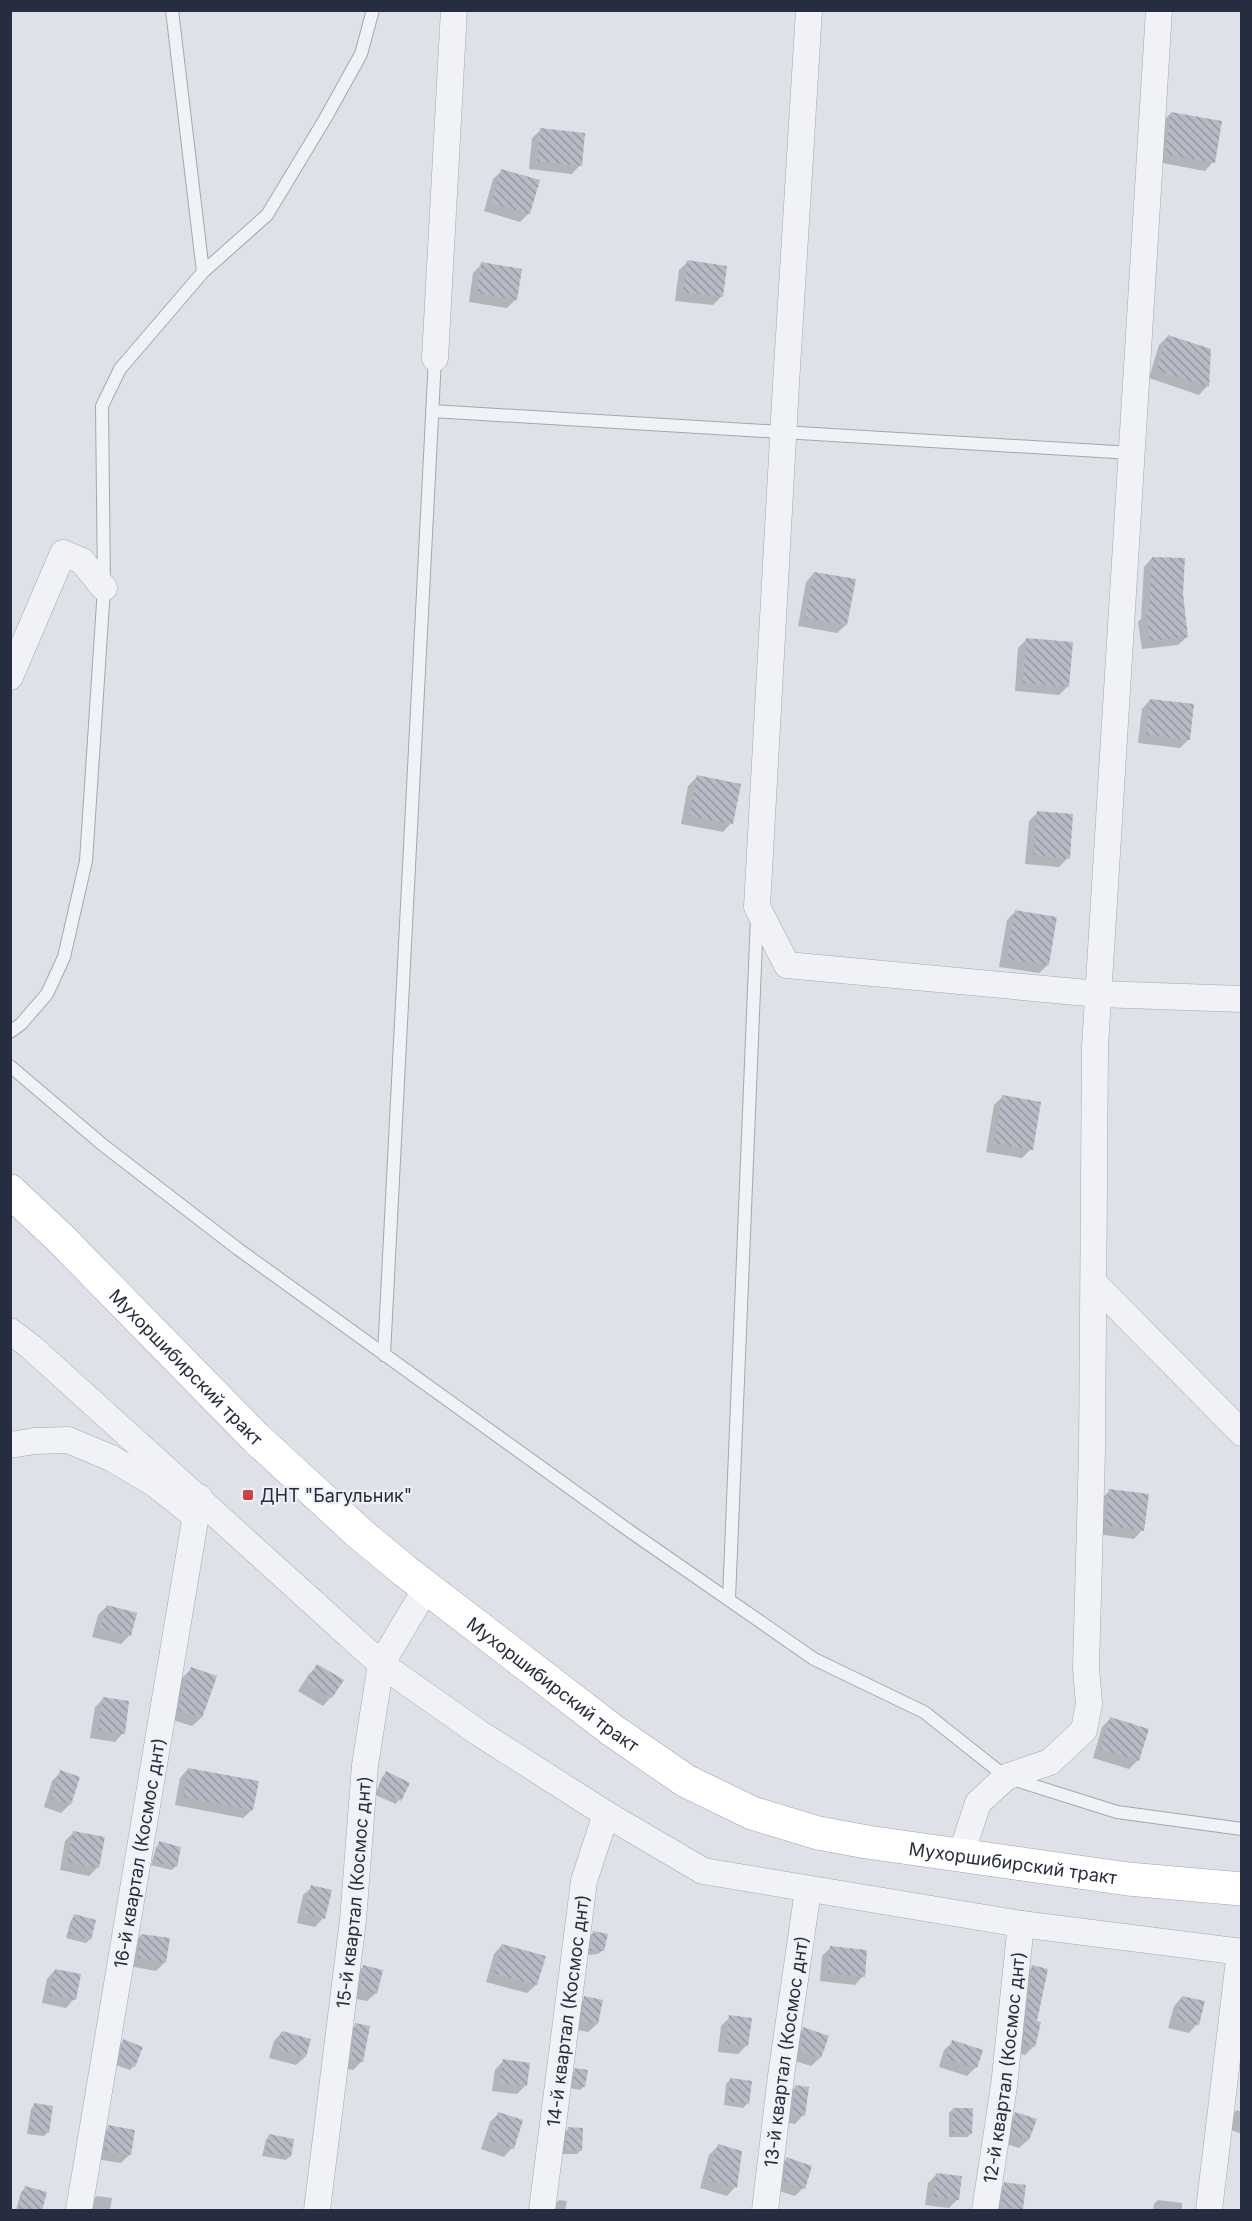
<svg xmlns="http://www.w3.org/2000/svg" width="1252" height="2221" font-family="Inter,sans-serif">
	<defs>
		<pattern id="building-back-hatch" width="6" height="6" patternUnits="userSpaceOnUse" patternTransform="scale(1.5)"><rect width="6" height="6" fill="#b5bac5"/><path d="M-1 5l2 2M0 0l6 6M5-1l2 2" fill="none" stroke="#9398a1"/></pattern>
	</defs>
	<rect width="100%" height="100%" fill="#dee1e8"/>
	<path fill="#0003" d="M 1171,113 L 1213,162 L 1205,171 L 1157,162 L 1162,122 Z
		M 541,130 L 580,165 L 572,174 L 529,169 L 532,138 Z
		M 502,171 L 529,213 L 520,222 L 484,211 L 493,179 Z
		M 688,262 L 721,297 L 713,305 L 675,301 L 679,270 Z
		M 482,264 L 516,299 L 507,308 L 469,302 L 473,273 Z
		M 1168,336 L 1207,386 L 1199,395 L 1149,378 L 1159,345 Z
		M 1152,558 L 1181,595 L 1187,637 L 1178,645 L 1142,649 L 1138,622 L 1141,619 L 1144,567 Z
		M 814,573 L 846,625 L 837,633 L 798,626 L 806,582 Z
		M 1027,639 L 1068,686 L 1059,695 L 1015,691 L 1018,648 Z
		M 1150,700 L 1189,739 L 1180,748 L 1138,743 L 1142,709 Z
		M 697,777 L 731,823 L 723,832 L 681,824 L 688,786 Z
		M 1038,812 L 1068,858 L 1059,867 L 1025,864 L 1029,821 Z
		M 1015,912 L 1048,965 L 1039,973 L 999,967 L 1007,920 Z
		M 1002,1097 L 1031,1149 L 1022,1158 L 986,1152 L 994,1105 Z
		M 1110,1490 L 1142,1530 L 1134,1539 L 1097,1534 L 1101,1499 Z
		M 107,1606 L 135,1614 L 129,1636 L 121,1644 L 92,1637 L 98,1615 Z
		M 317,1666 L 331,1697 L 323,1706 L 298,1691 L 309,1674 Z
		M 191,1669 L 201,1718 L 192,1726 L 170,1719 L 182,1678 Z
		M 103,1699 L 123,1733 L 115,1742 L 90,1738 L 95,1707 Z
		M 1110,1719 L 1138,1760 L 1129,1769 L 1093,1758 L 1102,1727 Z
		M 188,1769 L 252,1810 L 243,1818 L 175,1805 L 180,1778 Z
		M 61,1772 L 70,1804 L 61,1813 L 44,1807 L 52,1781 Z
		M 386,1773 L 408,1783 L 396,1804 L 375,1795 L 382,1777 Z
		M 73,1833 L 98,1867 L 89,1876 L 60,1870 L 65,1841 Z
		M 160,1843 L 175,1867 L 171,1870 L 151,1865 L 156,1847 Z
		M 312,1887 L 323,1918 L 315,1927 L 297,1923 L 303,1895 Z
		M 75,1916 L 90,1939 L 86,1943 L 66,1938 L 71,1920 Z
		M 593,1933 L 603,1950 L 598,1954 L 587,1955 L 589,1937 Z
		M 141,1935 L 165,1962 L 156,1971 L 129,1966 L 133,1944 Z
		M 502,1945 L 536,1985 L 527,1993 L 486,1982 L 494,1954 Z
		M 831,1947 L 863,1976 L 855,1985 L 820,1981 L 822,1956 Z
		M 363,1967 L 376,1993 L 367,2001 L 352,1998 L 354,1975 Z
		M 1032,1967 L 1035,2022 L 1034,2046 L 1025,2055 L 1016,2053 L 1024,1976 Z
		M 55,1970 L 74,1999 L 66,2008 L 42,2003 L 47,1979 Z
		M 1182,1997 L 1197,2024 L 1189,2033 L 1168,2028 L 1174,2006 Z
		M 585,1998 L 597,2024 L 588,2032 L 573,2029 L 576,2007 Z
		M 730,2017 L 747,2045 L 738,2054 L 718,2052 L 721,2026 Z
		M 356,2025 L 361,2062 L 353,2070 L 343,2068 L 347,2033 Z
		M 804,2028 L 827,2037 L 820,2058 L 811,2066 L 792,2060 L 795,2037 Z
		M 282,2032 L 305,2057 L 296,2065 L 269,2058 L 274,2041 Z
		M 123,2041 L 134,2066 L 130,2070 L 116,2065 L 120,2045 Z
		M 953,2042 L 976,2067 L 967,2076 L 939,2067 L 944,2050 Z
		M 503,2061 L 525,2086 L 517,2094 L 492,2091 L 495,2070 Z
		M 576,2069 L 584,2086 L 580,2090 L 570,2088 L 572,2073 Z
		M 730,2080 L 747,2104 L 743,2108 L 724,2105 L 726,2084 Z
		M 796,2086 L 803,2115 L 795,2124 L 784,2122 L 787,2095 Z
		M 35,2105 L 48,2132 L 44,2136 L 27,2134 L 31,2109 Z
		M 953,2109 L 971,2133 L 967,2137 L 949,2137 L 949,2113 Z
		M 1237,2110 L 1242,2112 L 1242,2134 L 1231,2130 L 1233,2114 Z
		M 1016,2113 L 1035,2120 L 1028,2140 L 1019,2148 L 1004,2143 L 1007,2122 Z
		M 498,2114 L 512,2148 L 504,2157 L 481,2149 L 490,2122 Z
		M 109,2127 L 130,2154 L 121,2163 L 96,2159 L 100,2135 Z
		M 568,2129 L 581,2150 L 577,2154 L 562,2154 L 564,2133 Z
		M 269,2136 L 290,2156 L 286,2160 L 262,2156 L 266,2140 Z
		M 718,2146 L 735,2187 L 727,2196 L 700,2188 L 709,2155 Z
		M 787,2159 L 803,2188 L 795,2196 L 776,2190 L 778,2167 Z
		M 936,2175 L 957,2200 L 949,2208 L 925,2205 L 928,2183 Z
		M 1005,2184 L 1021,2209 L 1020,2210 L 994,2210 L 996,2192 Z
		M 25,2188 L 40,2210 L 16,2210 L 21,2192 Z
		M 97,2196 L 112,2198 L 110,2210 L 88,2210 L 89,2204 Z
		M 559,2200 L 567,2201 L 565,2210 L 554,2210 L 555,2204 Z
		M 1158,2200 L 1182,2203 L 1182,2210 L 1153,2210 L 1154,2204 Z"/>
	<path fill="url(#building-back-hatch)" d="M 1171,112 L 1222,121 L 1215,163 L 1165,154 Z
		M 540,128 L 585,133 L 582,166 L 537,161 Z
		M 501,169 L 540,180 L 530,214 L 491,203 Z
		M 687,260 L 727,266 L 723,297 L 683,292 Z
		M 481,262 L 522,269 L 517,300 L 477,293 Z
		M 1168,335 L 1211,349 L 1209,387 L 1156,370 Z
		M 1152,557 L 1185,558 L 1183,594 L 1188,637 L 1150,641 L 1146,612 L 1149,612 Z
		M 814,572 L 856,579 L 847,625 L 805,618 Z
		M 1026,638 L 1073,642 L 1069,687 L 1023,683 Z
		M 1150,699 L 1194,704 L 1190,740 L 1146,735 Z
		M 697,775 L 741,784 L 733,824 L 689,816 Z
		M 1037,811 L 1073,814 L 1070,859 L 1033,855 Z
		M 1015,910 L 1057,917 L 1049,965 L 1007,959 Z
		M 1002,1095 L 1041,1102 L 1033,1150 L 994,1143 Z
		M 1109,1489 L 1149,1494 L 1144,1531 L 1105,1525 Z
		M 107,1605 L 137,1613 L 131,1636 L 100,1628 Z
		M 317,1664 L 344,1680 L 332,1698 L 306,1682 Z
		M 191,1667 L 217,1676 L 202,1718 L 178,1710 L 181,1696 Z
		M 103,1697 L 129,1701 L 125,1734 L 98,1730 Z
		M 1110,1717 L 1149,1729 L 1139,1761 L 1100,1749 Z
		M 188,1768 L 259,1781 L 253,1810 L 183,1797 Z
		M 60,1770 L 80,1777 L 71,1805 L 51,1798 Z
		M 386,1771 L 410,1783 L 401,1801 L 378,1791 Z
		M 73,1831 L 105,1837 L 99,1868 L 67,1862 Z
		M 159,1841 L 181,1847 L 177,1867 L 154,1862 Z
		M 311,1885 L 332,1890 L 325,1919 L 304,1914 Z
		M 74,1914 L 96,1920 L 91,1940 L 69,1934 Z
		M 593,1931 L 608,1934 L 604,1951 L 590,1951 Z
		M 141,1934 L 170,1938 L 166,1963 L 137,1958 Z
		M 502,1944 L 546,1956 L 537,1985 L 494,1973 Z
		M 830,1946 L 867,1950 L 865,1977 L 828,1973 Z
		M 363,1965 L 383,1970 L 377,1994 L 360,1989 Z
		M 1032,1965 L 1048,1969 L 1037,2021 L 1041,2022 L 1035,2047 L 1023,2044 Z
		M 55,1969 L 81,1974 L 76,2000 L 49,1995 Z
		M 584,1996 L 603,2000 L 598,2024 L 581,2021 Z
		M 1182,1996 L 1205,2001 L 1199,2025 L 1176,2020 Z
		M 729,2015 L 752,2018 L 748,2046 L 726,2044 Z
		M 355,2023 L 370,2026 L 363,2062 L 351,2060 Z
		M 803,2027 L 829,2036 L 821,2058 L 800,2051 Z
		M 282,2031 L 311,2039 L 306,2057 L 277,2049 Z
		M 123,2039 L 143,2047 L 135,2067 L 119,2061 Z
		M 952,2040 L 983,2050 L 977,2068 L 946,2059 Z
		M 503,2059 L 530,2063 L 527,2086 L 500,2083 Z
		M 575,2068 L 588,2070 L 585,2087 L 573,2085 Z
		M 730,2078 L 752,2081 L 749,2104 L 727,2101 Z
		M 795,2085 L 809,2087 L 805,2116 L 792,2114 Z
		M 34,2103 L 53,2106 L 49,2133 L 30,2130 Z
		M 953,2108 L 973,2108 L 972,2134 L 952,2133 Z
		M 498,2112 L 523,2120 L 514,2149 L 489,2140 Z
		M 1015,2112 L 1037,2119 L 1029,2140 L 1012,2134 Z
		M 108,2125 L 135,2130 L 131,2155 L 104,2150 Z
		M 568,2127 L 583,2128 L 582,2151 L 565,2150 Z
		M 269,2134 L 294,2139 L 291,2157 L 265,2152 Z
		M 718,2144 L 742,2151 L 737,2188 L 708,2180 Z
		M 786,2157 L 812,2166 L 805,2189 L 784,2181 Z
		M 936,2173 L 962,2176 L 959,2200 L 933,2197 Z
		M 1004,2182 L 1026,2185 L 1023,2210 L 1001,2207 Z
		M 25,2186 L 47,2192 L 42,2211 L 18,2211 Z"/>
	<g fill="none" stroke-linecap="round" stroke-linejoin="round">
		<g stroke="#a3a7b2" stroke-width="14">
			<path id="service" d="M 172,10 L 203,272
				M 432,411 L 1132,453
				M 10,1032 L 21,1024 L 47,994 L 64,957 L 86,861 L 104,588 L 102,406 L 120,369 L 203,272 L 267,215 L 325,119 L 361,54 L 373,10
				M 10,1066 L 103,1145 L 238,1249 L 631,1532 L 814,1659 L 924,1712 L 1006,1777 L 1117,1812 L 1242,1829
				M 384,1355 L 435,358
				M 729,1599 L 757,917"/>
		</g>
		<g stroke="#a3a7b2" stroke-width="27">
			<g id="minor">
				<path d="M 809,10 L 786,384 L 757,907 L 787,965 L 1098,994 L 1242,999"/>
				<path d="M 435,358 L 454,10"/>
				<path d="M 10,677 L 63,553 L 82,561 L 104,588"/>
				<path d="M 1094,1283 L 1242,1433"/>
				<path d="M 10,1331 L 31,1347 L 381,1664 L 479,1733 L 606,1814 L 703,1871 L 1021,1924 L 1242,1952"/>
				<path d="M 10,1445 L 35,1441 L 68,1440 L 111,1458 L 155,1484 L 195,1516"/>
				<path d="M 961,1855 L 978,1803 L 1006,1777 L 1050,1762 L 1084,1730 L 1089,1704 L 1086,1668 L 1092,1451 L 1095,1047 L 1159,10"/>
				<path id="s1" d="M 79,2210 L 199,1497"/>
				<path id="s2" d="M 317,2210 L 353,1920 L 365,1765 L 381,1664 L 427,1587"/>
				<path id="s3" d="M 542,2210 L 584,1881 L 606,1814"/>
				<path id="s4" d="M 765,2210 L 781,2076 L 808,1890"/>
				<path id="s5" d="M 985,2210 L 1004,2086 L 1021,1924"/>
				<path d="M 1209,2210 L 1240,1952"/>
			</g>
		</g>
		<g stroke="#9da4b4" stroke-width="34">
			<g id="primary">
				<path id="s6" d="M 10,1191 L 61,1239 L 256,1438 L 358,1532 L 405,1571 L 612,1730 L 686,1781 L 752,1813 L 818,1833 L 867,1842 L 1128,1879 L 1242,1889"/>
			</g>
		</g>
		<use href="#service" stroke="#f1f2f6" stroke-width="12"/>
		<use href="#minor" stroke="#f1f2f6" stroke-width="26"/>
		<use href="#primary" stroke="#fff" stroke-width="33"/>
	</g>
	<rect fill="#d13f44" stroke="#eef0f6" stroke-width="2" x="242" y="1489" width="12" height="12" rx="3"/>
	<g text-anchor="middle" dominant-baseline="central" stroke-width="4.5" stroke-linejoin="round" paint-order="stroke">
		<g font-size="18" fill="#272d40" stroke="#eef0f6">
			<text stroke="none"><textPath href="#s6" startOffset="249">Мухоршибирский тракт</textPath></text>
			<text stroke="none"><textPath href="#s6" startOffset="735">Мухоршибирский тракт</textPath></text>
			<text stroke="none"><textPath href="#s1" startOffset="362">16-й квартал (Космос днт)</textPath></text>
			<text stroke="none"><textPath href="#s6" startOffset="1239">Мухоршибирский тракт</textPath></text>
			<text stroke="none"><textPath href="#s2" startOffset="320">15-й квартал (Космос днт)</textPath></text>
			<text stroke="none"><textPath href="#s3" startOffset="201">14-й квартал (Космос днт)</textPath></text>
			<text stroke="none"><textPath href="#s4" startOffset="160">13-й квартал (Космос днт)</textPath></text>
			<text stroke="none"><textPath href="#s5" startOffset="144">12-й квартал (Космос днт)</textPath></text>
		</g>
		<g font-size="18" fill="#272d40" stroke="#eef0f6" text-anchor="start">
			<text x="260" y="1495">ДНТ "Багульник"</text>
		</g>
	</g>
	<rect width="1252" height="2221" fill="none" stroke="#272d40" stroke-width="24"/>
</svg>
